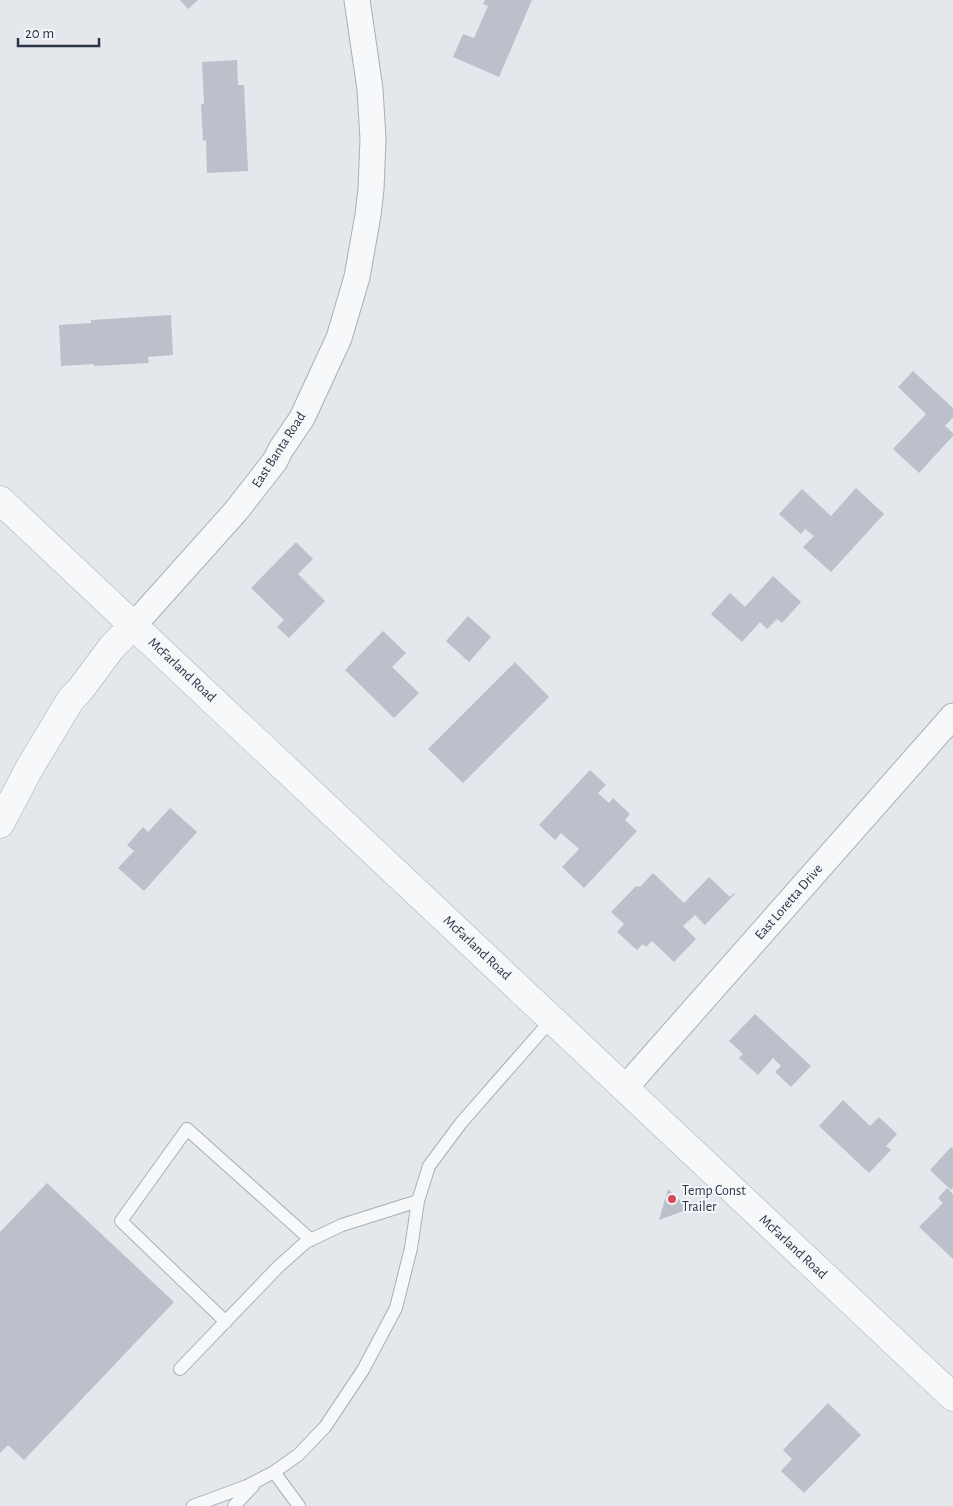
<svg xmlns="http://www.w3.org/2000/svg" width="953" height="1506" font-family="'Alegreya Sans',sans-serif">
	<rect width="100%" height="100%" fill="#e4e7ec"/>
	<path fill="#bbc0ca" d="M 180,0 L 198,0 L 188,9 Z
		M 485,0 L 532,0 L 499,77 L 453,57 L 463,34 L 474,38 L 488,6 L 483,4 Z
		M 237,60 L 238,85 L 244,85 L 248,171 L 207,173 L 206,140 L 203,141 L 201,104 L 204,104 L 202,62 Z
		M 171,315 L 173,355 L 148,357 L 149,363 L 94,366 L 94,364 L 61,366 L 59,325 L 91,323 L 91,320 Z
		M 913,371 L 953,408 L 953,417 L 945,426 L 953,433 L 953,436 L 919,473 L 893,449 L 926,414 L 898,387 Z
		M 856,488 L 884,514 L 831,572 L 803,547 L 814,536 L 805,529 L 801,534 L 779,514 L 802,489 L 831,516 Z
		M 296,542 L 313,559 L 298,574 L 325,601 L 289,638 L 277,627 L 284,620 L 251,588 Z
		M 773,576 L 801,602 L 782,623 L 777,619 L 767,629 L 760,622 L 742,642 L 711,614 L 730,593 L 745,607 Z
		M 468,616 L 491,637 L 469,662 L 446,641 Z
		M 383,631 L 406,653 L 392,667 L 419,693 L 394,718 L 345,670 Z
		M 515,662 L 549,697 L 463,783 L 428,749 Z
		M 590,770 L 606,785 L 598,793 L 609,803 L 613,798 L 630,814 L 625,820 L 637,831 L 584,888 L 562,867 L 579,849 L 561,833 L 555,840 L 539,825 Z
		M 170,808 L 197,832 L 144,891 L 118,868 L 134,851 L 127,845 L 143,827 L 148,832 Z
		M 653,873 L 684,903 L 709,877 L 730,897 L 734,893 L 735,894 L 705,925 L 695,915 L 683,926 L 696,939 L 674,962 L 652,941 L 646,947 L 643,944 L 637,950 L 617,932 L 624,924 L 611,912 L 636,886 L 640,887 Z
		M 755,1014 L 811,1066 L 791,1087 L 775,1072 L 781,1066 L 773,1058 L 758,1075 L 739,1058 L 743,1054 L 729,1041 Z
		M 843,1100 L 870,1126 L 879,1117 L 897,1134 L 886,1146 L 891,1150 L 869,1173 L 819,1126 Z
		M 951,1147 L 953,1149 L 953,1188 L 951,1190 L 930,1170 Z
		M 47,1183 L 174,1302 L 24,1460 L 8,1445 L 0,1453 L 0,1232 Z
		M 947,1188 L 953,1194 L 953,1259 L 919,1227 L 943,1203 L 938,1198 Z
		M 668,1189 L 689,1209 L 659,1220 Z
		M 828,1403 L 861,1435 L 804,1493 L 781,1471 L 792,1459 L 783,1450 Z"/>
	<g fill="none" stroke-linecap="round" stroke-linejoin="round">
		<g stroke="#a9aeb7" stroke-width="14">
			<path id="service" d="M 226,1322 L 121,1221 L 187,1129 L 311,1240
				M 180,1369 L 279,1266 L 306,1242 L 342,1225 L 418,1201
				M 274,1472 L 299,1506
				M 193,1506 L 247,1486 L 274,1472 L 298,1455 L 325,1427 L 363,1370 L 396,1308 L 411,1248 L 418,1201 L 429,1166 L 461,1123 L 552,1019
				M 234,1506 L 253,1486"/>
		</g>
		<g stroke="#a9aeb7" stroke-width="27">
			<path id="minor" d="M 134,625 L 236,511 L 275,461 L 281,449 L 302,418 L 339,338 L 357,277 L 368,215 L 371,189 L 373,139 L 370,89 L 357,0
				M 625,1088 L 953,716"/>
		</g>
		<g stroke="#a9aeb7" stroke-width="29">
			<path id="tertiary" d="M 0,500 L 953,1397
				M 0,824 L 30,767 L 71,699 L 80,690 L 112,647 L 134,625"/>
		</g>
		<use href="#service" stroke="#f7f8fa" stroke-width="12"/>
		<use href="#minor" stroke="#f7f8fa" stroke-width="25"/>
		<use href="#tertiary" stroke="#f7f8fa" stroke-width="28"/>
	</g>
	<circle fill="#d1495b" stroke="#f4f6f9" stroke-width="2" cx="672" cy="1199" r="5"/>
	<g text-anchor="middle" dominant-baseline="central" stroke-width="4" stroke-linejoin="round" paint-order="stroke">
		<g font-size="14" fill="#2b3445" stroke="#f4f6f9">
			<text transform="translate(279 450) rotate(-57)">East Banta Road</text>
			<text transform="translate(182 670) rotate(43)">McFarland Road</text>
			<text transform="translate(789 902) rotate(-49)">East Loretta Drive</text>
			<text transform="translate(477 948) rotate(43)">McFarland Road</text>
			<text transform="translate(793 1247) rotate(43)">McFarland Road</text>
		</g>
		<g font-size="14" fill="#2b3445" stroke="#f4f6f9" text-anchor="start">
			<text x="682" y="1191">Temp Const<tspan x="682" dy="16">Trailer</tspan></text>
		</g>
	</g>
	<path d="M18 38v8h81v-8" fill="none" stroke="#2b3445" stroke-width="2.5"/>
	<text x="25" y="38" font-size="15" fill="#2b3445" stroke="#f4f6f9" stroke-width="4" paint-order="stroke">20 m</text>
</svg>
